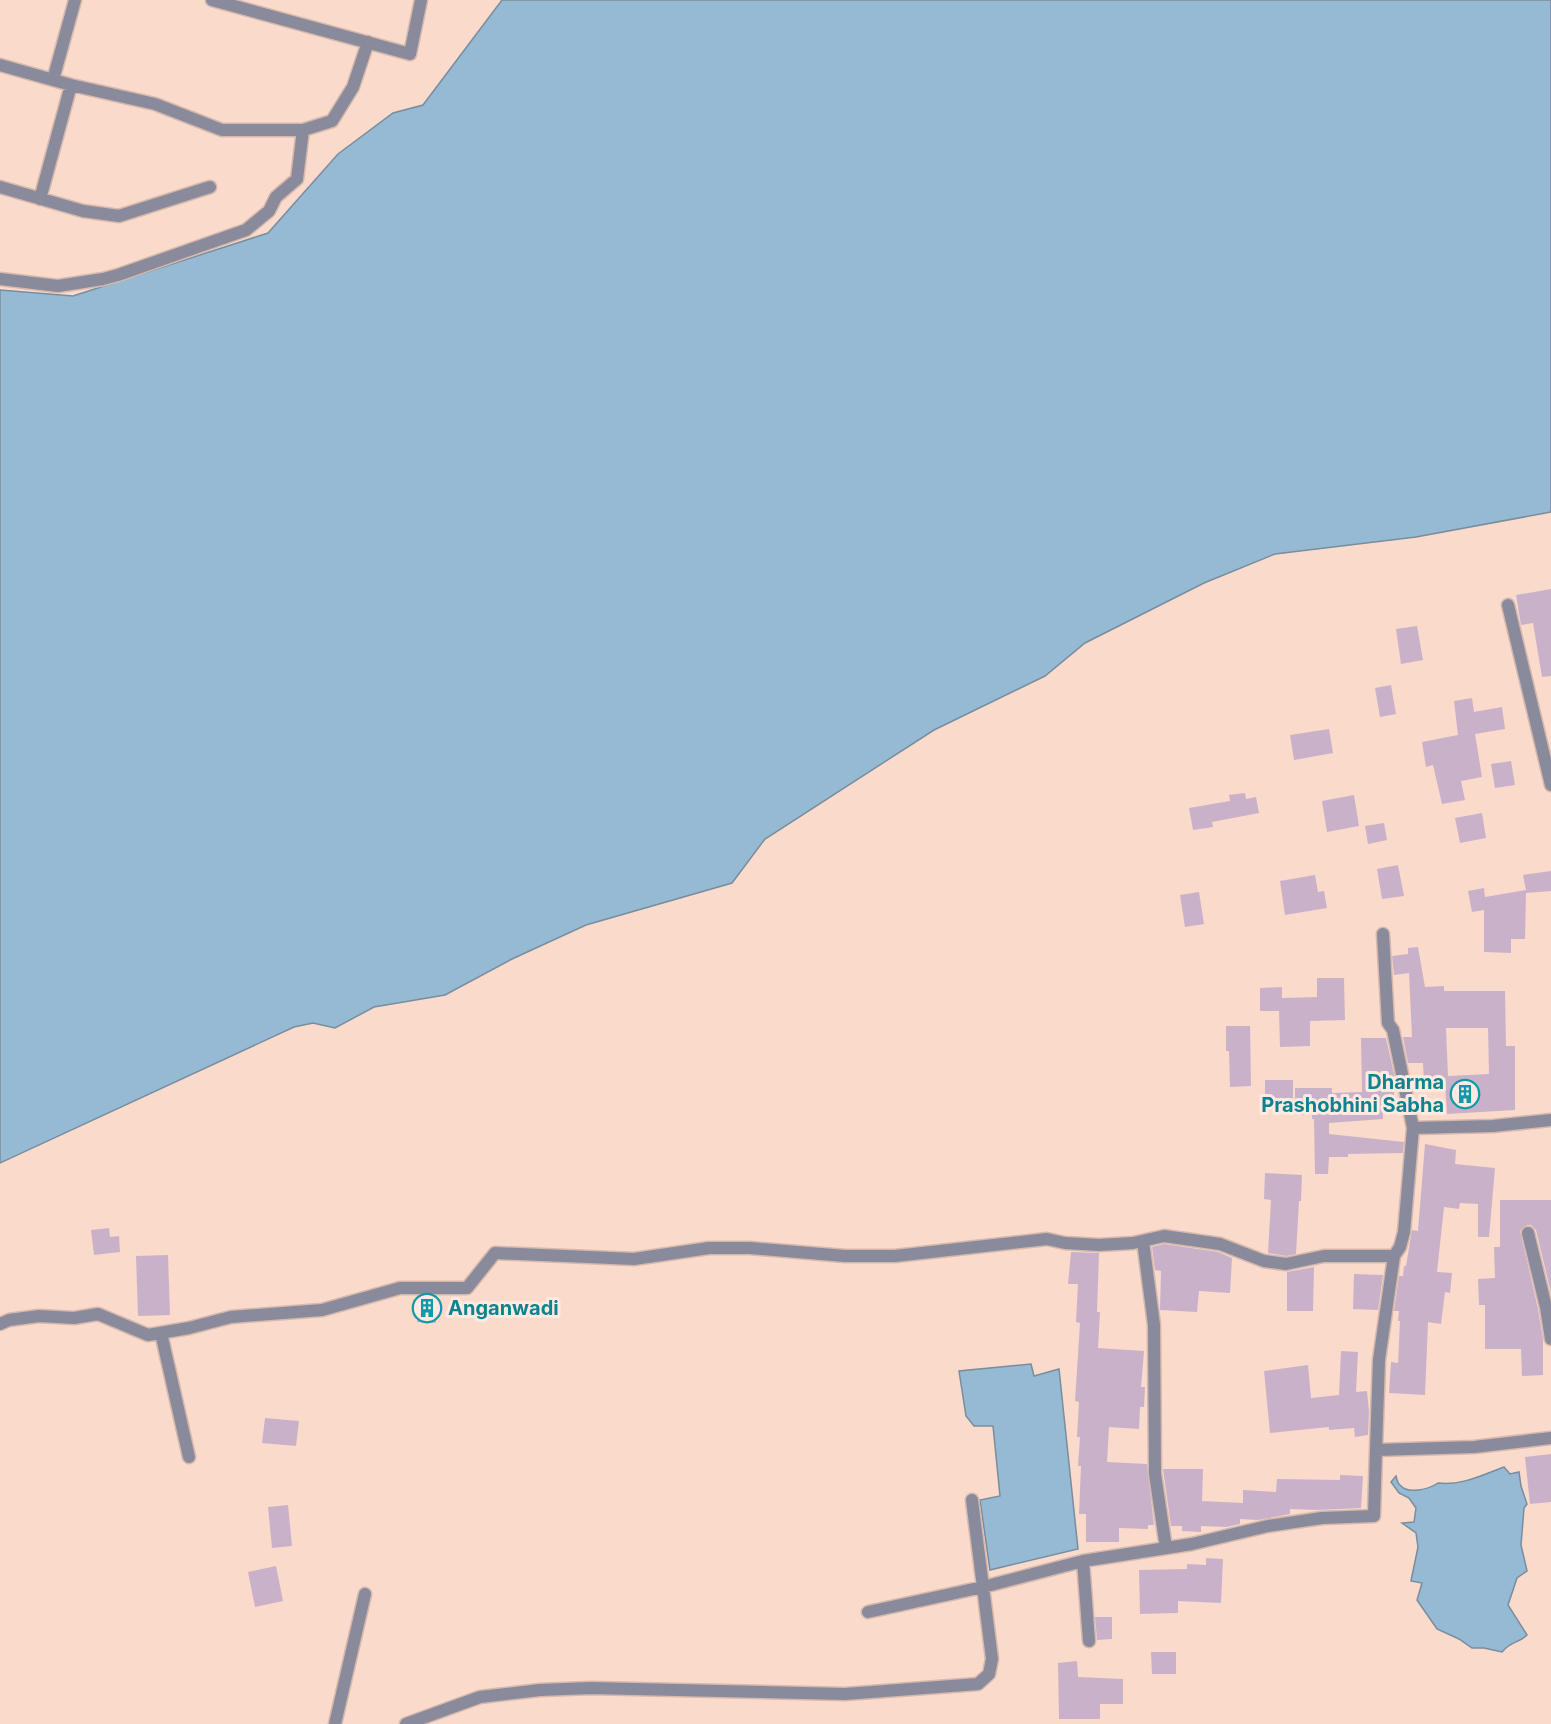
<svg xmlns="http://www.w3.org/2000/svg" width="1551" height="1724" font-family="Inter,sans-serif">
	<rect width="100%" height="100%" fill="#fadacb"/>
	<path fill="#96bad4" stroke="#788d9e" stroke-width="1.5" d="M 502,0 L 1551,0 L 1551,512 L 1416,537 L 1275,554 L 1204,583 L 1085,643 L 1045,676 L 934,730 L 765,839 L 732,883 L 586,925 L 512,959 L 445,995 L 374,1007 L 335,1028 L 313,1023 L 294,1027 L 0,1163 L 0,290 L 73,296 L 268,233 L 338,154 L 393,113 L 423,105 Z
		M 1031,1364 L 1034,1376 L 1059,1369 L 1078,1549 L 990,1570 L 980,1500 L 1000,1496 L 993,1426 L 974,1426 L 966,1416 L 959,1371 Z
		M 1504,1467 L 1510,1474 L 1519,1472 L 1521,1486 L 1527,1504 L 1524,1508 L 1521,1545 L 1527,1571 L 1517,1578 L 1508,1605 L 1527,1635 C 1518,1644 1512,1640 1502,1652 L 1484,1648 L 1472,1648 L 1459,1639 L 1437,1629 L 1417,1600 L 1422,1583 L 1411,1581 L 1418,1547 L 1416,1533 L 1402,1523 L 1414,1522 L 1416,1508 L 1409,1498 L 1399,1493 L 1391,1482 L 1396,1476 C 1397,1479 1397,1483 1400,1485 C 1408,1495 1429,1489 1438,1483 C 1461,1486 1482,1475 1504,1467 Z"/>
	<path fill="#c9b2c9" fill-rule="evenodd" d="M 1551,589 L 1551,676 L 1542,677 L 1533,623 L 1521,625 L 1516,595 Z
		M 1417,626 L 1423,660 L 1401,664 L 1396,629 Z
		M 1391,685 L 1396,714 L 1380,717 L 1375,688 Z
		M 1472,698 L 1474,712 L 1502,707 L 1505,729 L 1475,734 L 1482,777 L 1461,781 L 1465,800 L 1442,804 L 1433,765 L 1426,767 L 1422,742 L 1458,735 L 1454,701 Z
		M 1329,729 L 1333,753 L 1294,760 L 1290,735 Z
		M 1511,761 L 1515,785 L 1495,788 L 1491,764 Z
		M 1245,793 L 1246,799 L 1256,797 L 1259,813 L 1212,822 L 1213,827 L 1193,830 L 1189,808 L 1230,801 L 1229,795 Z
		M 1354,795 L 1359,826 L 1327,832 L 1322,801 Z
		M 1482,813 L 1486,838 L 1460,843 L 1455,818 Z
		M 1384,823 L 1387,840 L 1368,844 L 1365,826 Z
		M 1398,865 L 1404,896 L 1382,899 L 1377,869 Z
		M 1551,871 L 1551,891 L 1526,893 L 1525,939 L 1511,939 L 1511,953 L 1484,952 L 1484,910 L 1472,912 L 1468,891 L 1484,888 L 1485,897 L 1526,890 L 1523,875 Z
		M 1315,875 L 1318,892 L 1324,891 L 1327,908 L 1285,915 L 1280,881 Z
		M 1199,892 L 1204,924 L 1185,927 L 1180,895 Z
		M 1418,947 L 1425,987 L 1444,986 L 1444,991 L 1505,991 L 1506,1046 L 1515,1046 L 1515,1110 L 1447,1114 L 1445,1084 L 1424,1084 L 1423,1063 L 1408,1063 L 1403,1037 L 1412,1037 L 1409,973 L 1394,975 L 1392,956 L 1408,954 L 1408,948 ZM 1446,1028 L 1488,1028 L 1489,1074 L 1448,1076 Z
		M 1317,978 L 1344,978 L 1345,1020 L 1310,1021 L 1310,1046 L 1280,1047 L 1279,1011 L 1260,1011 L 1260,988 L 1282,987 L 1282,998 L 1317,997 Z
		M 1226,1026 L 1250,1026 L 1251,1086 L 1230,1087 L 1229,1051 L 1226,1051 Z
		M 1361,1038 L 1386,1038 L 1394,1074 L 1394,1100 L 1382,1100 L 1383,1119 L 1329,1123 L 1329,1134 L 1404,1142 L 1403,1153 L 1348,1154 L 1348,1157 L 1329,1157 L 1328,1174 L 1315,1174 L 1314,1119 L 1312,1119 L 1312,1115 L 1295,1115 L 1295,1088 L 1332,1088 L 1332,1093 L 1362,1092 Z
		M 1265,1080 L 1293,1080 L 1293,1098 L 1265,1099 Z
		M 1425,1144 L 1456,1150 L 1455,1164 L 1495,1168 L 1489,1237 L 1478,1237 L 1478,1204 L 1460,1203 L 1459,1209 L 1444,1207 L 1437,1272 L 1452,1273 L 1450,1293 L 1445,1292 L 1441,1324 L 1428,1322 L 1425,1395 L 1389,1393 L 1391,1362 L 1398,1363 L 1400,1321 L 1398,1321 L 1399,1311 L 1394,1311 L 1399,1276 L 1403,1276 L 1404,1266 L 1406,1266 L 1412,1230 L 1418,1231 Z
		M 1265,1173 L 1302,1175 L 1301,1201 L 1299,1201 L 1296,1254 L 1286,1256 L 1268,1253 L 1271,1200 L 1264,1199 Z
		M 1500,1200 L 1551,1200 L 1551,1293 L 1536,1230 L 1531,1225 L 1527,1225 L 1520,1231 L 1538,1309 L 1543,1339 L 1543,1375 L 1522,1376 L 1521,1349 L 1485,1349 L 1485,1305 L 1479,1305 L 1478,1279 L 1495,1278 L 1494,1247 L 1500,1247 Z
		M 109,1228 L 110,1237 L 119,1236 L 120,1252 L 94,1255 L 91,1230 Z
		M 1164,1244 L 1218,1252 L 1232,1258 L 1230,1293 L 1199,1291 L 1197,1312 L 1160,1310 L 1161,1271 L 1155,1270 L 1152,1247 Z
		M 1071,1252 L 1099,1253 L 1097,1312 L 1100,1312 L 1098,1348 L 1144,1351 L 1141,1387 L 1145,1387 L 1144,1407 L 1140,1407 L 1139,1429 L 1109,1427 L 1107,1462 L 1147,1464 L 1154,1525 L 1148,1525 L 1148,1529 L 1119,1528 L 1119,1542 L 1086,1542 L 1086,1514 L 1079,1514 L 1081,1466 L 1078,1466 L 1080,1437 L 1077,1437 L 1079,1402 L 1075,1401 L 1080,1323 L 1076,1322 L 1078,1284 L 1068,1284 Z
		M 168,1255 L 170,1315 L 138,1316 L 136,1256 Z
		M 1314,1267 L 1313,1311 L 1287,1311 L 1287,1272 Z
		M 1354,1274 L 1383,1275 L 1378,1310 L 1353,1309 Z
		M 418,1296 L 437,1296 L 436,1323 L 417,1322 Z
		M 1341,1351 L 1358,1352 L 1356,1392 L 1367,1391 L 1369,1411 L 1368,1435 L 1355,1437 L 1354,1428 L 1329,1430 L 1329,1427 L 1270,1433 L 1264,1371 L 1308,1365 L 1311,1398 L 1339,1395 Z
		M 265,1418 L 299,1421 L 296,1446 L 262,1443 Z
		M 1551,1454 L 1551,1502 L 1530,1504 L 1525,1457 Z
		M 1163,1469 L 1203,1469 L 1202,1501 L 1243,1503 L 1243,1490 L 1276,1492 L 1277,1479 L 1340,1480 L 1340,1475 L 1363,1476 L 1361,1508 L 1317,1510 L 1290,1509 L 1290,1514 L 1258,1520 L 1240,1519 L 1240,1524 L 1226,1527 L 1201,1526 L 1201,1532 L 1182,1531 L 1182,1526 L 1171,1526 Z
		M 288,1505 L 292,1546 L 272,1548 L 268,1507 Z
		M 1206,1558 L 1223,1559 L 1221,1603 L 1178,1601 L 1178,1613 L 1140,1614 L 1139,1570 L 1187,1569 L 1187,1564 L 1206,1565 Z
		M 276,1566 L 283,1601 L 255,1607 L 248,1572 Z
		M 1095,1617 L 1112,1617 L 1112,1639 L 1097,1640 Z
		M 1151,1652 L 1176,1652 L 1176,1674 L 1152,1674 Z
		M 1077,1661 L 1078,1677 L 1123,1679 L 1123,1704 L 1100,1704 L 1100,1719 L 1059,1719 L 1058,1663 Z"/>
	<g fill="none" stroke-linecap="round" stroke-linejoin="round">
		<g stroke="#d6b9ac" stroke-width="15">
			<path id="minor" d="M 212,0 L 410,54 L 421,0
				M 0,65 L 71,85 L 155,104 L 222,130 L 303,130 L 332,121 L 353,87 L 368,42
				M 53,80 L 75,0
				M 0,187 L 83,211 L 119,216 L 210,187
				M 40,199 L 71,85
				M 0,279 L 58,286 L 103,279 L 118,275 L 246,230 L 269,211 L 276,197 L 297,179 L 303,130
				M 1508,605 L 1551,785
				M 1383,934 L 1388,1023 L 1393,1030 L 1413,1128
				M 1528,1233 L 1546,1307 L 1551,1339
				M 1143,1241 L 1154,1325 L 1155,1474 L 1166,1548
				M 0,1324 L 9,1320 L 39,1316 L 74,1318 L 98,1314 L 148,1335 L 189,1328 L 231,1317 L 322,1310 L 400,1288 L 467,1288 L 495,1253 L 634,1259 L 709,1248 L 750,1248 L 845,1256 L 895,1256 L 1047,1239 L 1065,1243 L 1099,1245 L 1133,1243 L 1164,1236 L 1220,1244 L 1264,1261 L 1286,1264 L 1324,1256 L 1394,1256
				M 161,1333 L 189,1457
				M 1376,1450 L 1379,1360 L 1394,1256 L 1400,1247 L 1404,1232 L 1413,1128 L 1493,1126 L 1551,1120
				M 1083,1561 L 1089,1641
				M 868,1612 L 983,1587 L 972,1500
				M 335,1724 L 365,1594
				M 406,1724 L 480,1697 L 540,1690 L 591,1688 L 845,1694 L 978,1684 L 989,1674 L 992,1659 L 983,1587 L 1083,1561 L 1192,1544 L 1268,1526 L 1322,1518 L 1374,1516 L 1376,1450 L 1474,1447 L 1551,1438"/>
		</g>
		<use href="#minor" stroke="#898b9c" stroke-width="12"/>
	</g>
	<defs>
		<g id="building-ring" transform="scale(1.5)"><circle r="9.5" fill="#feeae1" stroke="#0f9aa8" stroke-width="1.5"/><path d="M-4-6H4V6H1V3H-1V6H-4ZM-2.5-4.3h1.7v1.8h-1.7ZM.8-4.3h1.7v1.8H.8ZM-2.5-1h1.7V.8h-1.7ZM.8-1h1.7V.8H.8Z" fill="#0f9aa8"/></g>
	</defs>
	<g fill-rule="evenodd">
		<use href="#building-ring" x="1465" y="1094"/>
		<use href="#building-ring" x="427" y="1308"/>
	</g>
	<g text-anchor="middle" dominant-baseline="central" stroke-width="6" stroke-linejoin="round" paint-order="stroke">
		<g font-size="20" font-weight="bold" fill="#0d838f" stroke="#feeae1" text-anchor="end">
			<text x="1444" y="1082">Dharma<tspan x="1444" dy="23">Prashobhini Sabha</tspan></text>
			<text x="448" y="1308" text-anchor="start">Anganwadi</text>
		</g>
	</g>
</svg>
